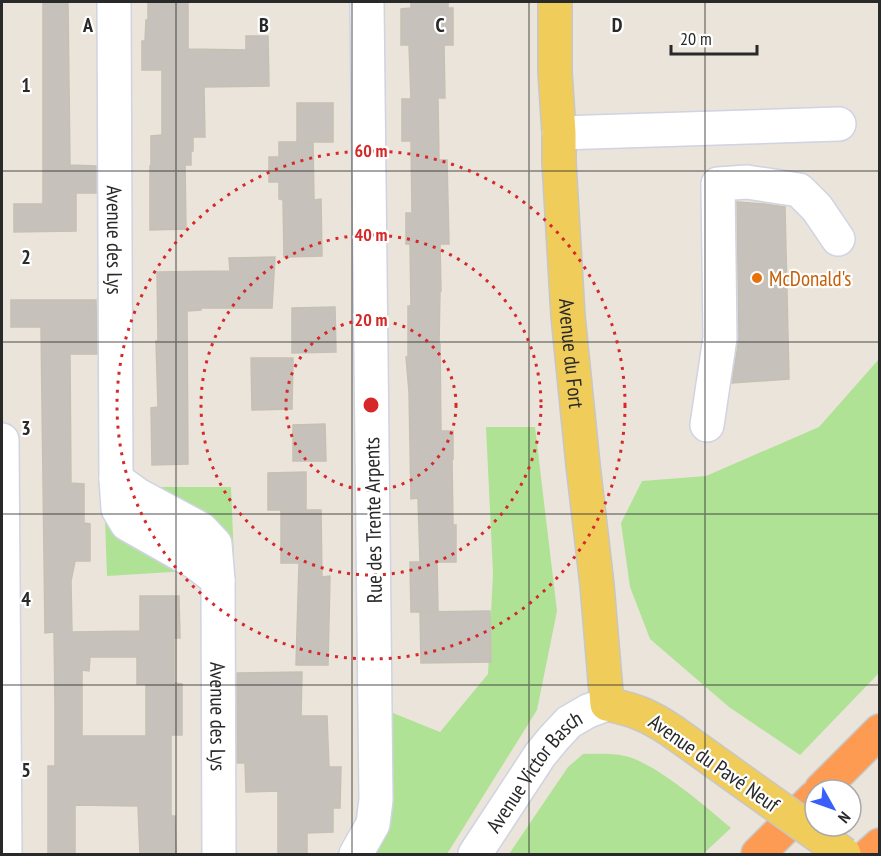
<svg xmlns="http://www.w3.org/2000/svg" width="881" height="856" font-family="'PT Sans Narrow',sans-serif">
	<rect width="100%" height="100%" fill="#ebe4da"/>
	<path fill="#b0e296" d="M 879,359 L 879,673 L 800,755 L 729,707 L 650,639 L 630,587 L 621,523 L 642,481 L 706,476 L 819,427 Z
		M 486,427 L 535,427 L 557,611 L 537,710 L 447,854 L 373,854 L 390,823 L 393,713 L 440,732 L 488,674 L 493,573 Z
		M 150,487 L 231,487 L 234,559 L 220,533 Z
		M 105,520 L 118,538 L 133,548 L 188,571 L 107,576 Z
		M 583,754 C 597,754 612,753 625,756 C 656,763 706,807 731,828 L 703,854 L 509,854 L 568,767 Z"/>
	<path fill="#c6c1ba" stroke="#c6c0b4" stroke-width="1.5" fill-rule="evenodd" d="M 43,2 L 68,2 L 70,165 L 96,166 L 96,193 L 76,193 L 76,231 L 14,232 L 14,204 L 43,204 Z
		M 148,2 L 188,2 L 188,49 L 246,50 L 246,36 L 268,36 L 269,86 L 204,87 L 205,137 L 193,137 L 193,151 L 191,151 L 191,165 L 185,165 L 186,229 L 150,230 L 150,166 L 151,166 L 151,136 L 162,135 L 162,70 L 142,70 L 142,41 L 145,41 L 146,20 L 148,20 Z
		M 411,2 L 448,2 L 448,8 L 453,8 L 453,45 L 444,45 L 445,98 L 438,98 L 439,160 L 447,160 L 449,244 L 440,244 L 441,291 L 440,291 L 439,344 L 440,344 L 441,431 L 453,431 L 453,459 L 452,459 L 453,525 L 456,525 L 456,562 L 437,562 L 438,611 L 411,612 L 410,562 L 420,562 L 418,498 L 411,499 L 409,392 L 406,357 L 408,357 L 408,306 L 411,306 L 410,244 L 406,244 L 406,213 L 412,213 L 411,141 L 402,141 L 402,99 L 411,99 L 409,45 L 401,45 L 401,9 L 411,8 Z
		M 297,103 L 333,103 L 333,142 L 297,142 Z
		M 279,142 L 313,142 L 314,200 L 321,199 L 322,256 L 284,257 L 283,200 L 279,199 L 279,182 L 269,182 L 269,157 L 279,157 Z
		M 737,202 L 764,204 L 785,207 L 789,379 L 732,383 L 739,338 Z
		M 275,257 L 272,308 L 201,308 L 201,310 L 187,311 L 188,464 L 152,465 L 151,408 L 158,407 L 156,341 L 158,341 L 157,272 L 230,271 L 229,258 Z
		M 11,300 L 96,300 L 97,354 L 70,354 L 71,483 L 84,484 L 84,523 L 90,524 L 90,561 L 75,561 L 71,581 L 72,632 L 140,631 L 140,596 L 179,596 L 180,638 L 174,638 L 174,683 L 182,684 L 182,735 L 171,735 L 171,816 L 175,816 L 176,855 L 140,855 L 138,806 L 75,805 L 75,855 L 48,855 L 48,766 L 55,766 L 55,705 L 54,632 L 45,633 L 41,327 L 11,327 ZM 90,657 L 137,657 L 137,684 L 146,684 L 146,736 L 82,736 L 82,670 L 89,671 Z
		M 335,307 L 336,352 L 292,353 L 292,308 Z
		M 251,358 L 293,358 L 292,409 L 252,410 Z
		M 325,424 L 326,461 L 293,461 L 293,425 Z
		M 306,472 L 306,510 L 321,510 L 322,577 L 330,576 L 328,665 L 296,665 L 299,563 L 281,563 L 281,510 L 268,510 L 268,473 Z
		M 490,611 L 491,662 L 421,663 L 420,612 Z
		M 302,672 L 301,716 L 327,716 L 329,767 L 341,767 L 340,808 L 333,808 L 333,832 L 307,833 L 307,855 L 278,855 L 278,791 L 246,792 L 245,763 L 237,763 L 237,673 Z"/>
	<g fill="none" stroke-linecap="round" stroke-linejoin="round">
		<g stroke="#cfd3e2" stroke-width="36">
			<g id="minor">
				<path id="s1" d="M 114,2 L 116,479 L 118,509 L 127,524 L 196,563 L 218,580"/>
				<path d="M 559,133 L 839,124"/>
				<path d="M 707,425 L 720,338 L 718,184 L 747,182 L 799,190 L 817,208 L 838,239"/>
				<path d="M 2,440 L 5,854"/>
				<path id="s2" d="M 116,479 L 138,495 L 201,529 L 215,544 L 218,580 L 219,854"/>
				<path d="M 356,854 L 373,824 L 376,800 L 367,2"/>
				<path id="s3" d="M 475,854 L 540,755 L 554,738 L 569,722 L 588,711 L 607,704"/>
			</g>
		</g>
		<g stroke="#c7c7c7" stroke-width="36">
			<g id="major">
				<path id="s4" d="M 555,2 L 555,72 L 559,133 L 559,162 L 568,316 L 583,465 L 597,585 L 607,704 C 635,710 648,715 672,731"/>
			</g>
		</g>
		<g stroke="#c7c7c7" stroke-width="36">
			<path id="highway" d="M 821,790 L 880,731
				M 758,854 L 814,798
				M 870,854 L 880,845"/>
		</g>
		<use href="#minor" stroke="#fff" stroke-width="33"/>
		<use href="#major" stroke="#f0cc5a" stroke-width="33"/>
		<use href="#highway" stroke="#fe9b52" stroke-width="33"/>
		<g stroke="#c7c7c7" stroke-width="36" stroke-linecap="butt">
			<path id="major-bridge" d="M 672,731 L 844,854"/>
		</g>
		<use href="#major-bridge" stroke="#f0cc5a" stroke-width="33"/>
	</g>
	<path fill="none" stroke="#292929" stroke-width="1.5" stroke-opacity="0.55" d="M 176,2 L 176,854M 352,2 L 352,854M 529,2 L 529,854M 705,2 L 705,854M 2,171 L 880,171M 2,342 L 880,342M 2,514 L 880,514M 2,685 L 880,685"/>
	<g fill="none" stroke="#d62828" stroke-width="3" stroke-dasharray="3 6">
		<circle cx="371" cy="405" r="85"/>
		<circle cx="371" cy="405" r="170"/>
		<circle cx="371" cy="405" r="254"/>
	</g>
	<circle fill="#e8710a" stroke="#fff" stroke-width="2" cx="757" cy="278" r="6"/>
	<g text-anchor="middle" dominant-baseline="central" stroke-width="4.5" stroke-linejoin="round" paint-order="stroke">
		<g font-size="21" fill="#292929" stroke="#fff">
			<text stroke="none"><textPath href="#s1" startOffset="238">Avenue des Lys</textPath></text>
			<text stroke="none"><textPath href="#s4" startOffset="352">Avenue du Fort</textPath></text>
			<text transform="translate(373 520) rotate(-91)">Rue des Trente Arpents</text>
			<text stroke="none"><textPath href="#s2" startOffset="292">Avenue des Lys</textPath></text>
			<text transform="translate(714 763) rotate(35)">Avenue du Pavé Neuf</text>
			<text stroke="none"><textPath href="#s3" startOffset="102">Avenue Victor Basch</textPath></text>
		</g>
		<g font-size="21" fill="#c56008" stroke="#fff" text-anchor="start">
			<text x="769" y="278">McDonald's</text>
		</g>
	</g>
	<g font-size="20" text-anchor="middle" font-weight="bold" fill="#292929" stroke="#fff" stroke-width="4.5" stroke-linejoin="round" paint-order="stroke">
		<text x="88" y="32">A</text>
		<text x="264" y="32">B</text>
		<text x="440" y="32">C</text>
		<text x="617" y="32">D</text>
		<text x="26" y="92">1</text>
		<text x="26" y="264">2</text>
		<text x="26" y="435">3</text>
		<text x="26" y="606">4</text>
		<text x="26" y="777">5</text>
	</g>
	<circle cx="371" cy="405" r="9" fill="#d62828" stroke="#fff" stroke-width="3"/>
	<g font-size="18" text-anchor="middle" font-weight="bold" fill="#d62828" stroke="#fff" stroke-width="4.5" stroke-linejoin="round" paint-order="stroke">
		<text x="371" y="157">60 m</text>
		<text x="371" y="241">40 m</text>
		<text x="371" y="326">20 m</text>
	</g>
	<rect width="881" height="856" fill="none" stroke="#292929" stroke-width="6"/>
	<g transform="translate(833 808) rotate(130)"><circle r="28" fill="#ffffff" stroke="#a9a9a9" stroke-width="1.5"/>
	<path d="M0-4.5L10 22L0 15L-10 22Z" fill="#395ef9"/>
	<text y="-9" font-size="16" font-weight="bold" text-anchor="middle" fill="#292929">N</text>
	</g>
	<path d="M671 45v9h86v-9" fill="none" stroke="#292929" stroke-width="3"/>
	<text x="680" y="45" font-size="18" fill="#292929" stroke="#ffffff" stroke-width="4.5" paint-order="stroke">20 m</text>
</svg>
